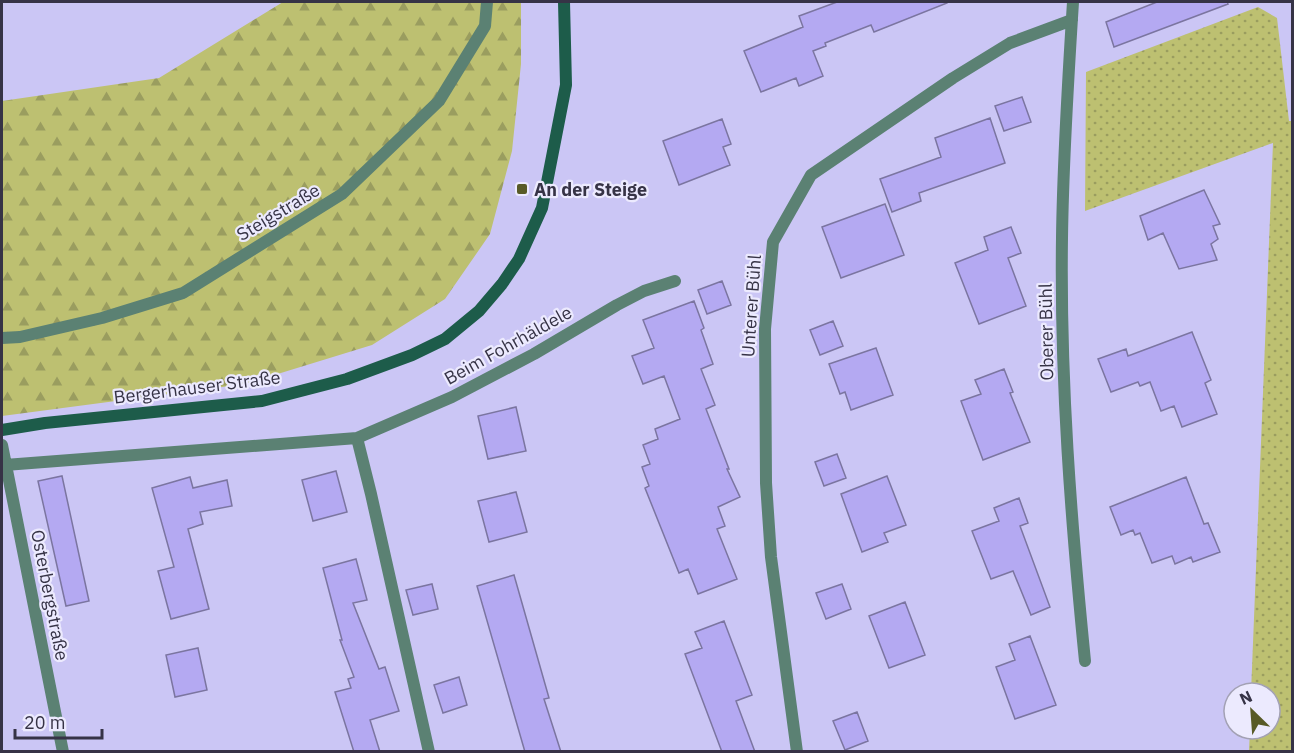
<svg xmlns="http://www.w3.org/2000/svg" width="1294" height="753" font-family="'IBM Plex Sans',sans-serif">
	<defs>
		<pattern id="grass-dots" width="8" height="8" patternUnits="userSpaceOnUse" patternTransform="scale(1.5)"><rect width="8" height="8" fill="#bdc071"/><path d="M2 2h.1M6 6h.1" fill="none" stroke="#9a9d5f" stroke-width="1.8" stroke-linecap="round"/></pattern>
		<pattern id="forest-firs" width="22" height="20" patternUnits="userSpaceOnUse" patternTransform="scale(1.5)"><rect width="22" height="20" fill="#bdc071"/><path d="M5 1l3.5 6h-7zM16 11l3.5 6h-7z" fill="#9a9d5f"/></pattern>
	</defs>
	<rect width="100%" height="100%" fill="#cbc6f5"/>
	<path fill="url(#grass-dots)" d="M 1258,7 L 1277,18 L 1289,121 L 1292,121 L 1292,752 L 1249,751 L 1250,729 L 1270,729 L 1270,693 L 1251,693 L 1273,143 L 1085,211 L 1086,72 Z"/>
	<path fill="url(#forest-firs)" d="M 283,2 L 521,2 L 521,64 L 512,151 L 490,234 L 445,299 L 372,345 L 245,384 L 2,416 L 2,101 L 159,78 Z"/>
	<path fill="#b4a9f2" stroke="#7b75a0" stroke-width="1.5" d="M 837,2 L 947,2 L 947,3 L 874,32 L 871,25 L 825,43 L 826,46 L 813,51 L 823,76 L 799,86 L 796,78 L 761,92 L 744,51 L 803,27 L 799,16 Z
		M 1157,2 L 1227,2 L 1228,4 L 1114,47 L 1106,22 Z
		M 1022,97 L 1031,122 L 1004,131 L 995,106 Z
		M 990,118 L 1005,163 L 919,193 L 921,201 L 892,212 L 880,179 L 941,157 L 935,138 Z
		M 722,119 L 731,144 L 723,147 L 730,165 L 679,185 L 663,141 Z
		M 1204,190 L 1220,224 L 1213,226 L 1218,239 L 1211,244 L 1217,260 L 1179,269 L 1163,233 L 1148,240 L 1140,216 Z
		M 885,204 L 904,255 L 841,278 L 822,227 Z
		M 1011,227 L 1021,253 L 1008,258 L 1026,306 L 979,324 L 955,263 L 988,250 L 984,237 Z
		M 722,281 L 731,305 L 707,314 L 698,290 Z
		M 694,301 L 704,328 L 701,330 L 713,364 L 701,369 L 715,405 L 706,409 L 729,469 L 727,469 L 740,497 L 718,507 L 725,526 L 717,529 L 737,579 L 698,594 L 688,569 L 679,573 L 645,488 L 649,486 L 642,467 L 650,464 L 643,445 L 658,439 L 655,429 L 680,419 L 664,376 L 643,384 L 632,356 L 654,348 L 643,320 Z
		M 833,321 L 843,346 L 820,355 L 810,330 Z
		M 1192,332 L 1211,380 L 1205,383 L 1217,414 L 1182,427 L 1174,406 L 1161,411 L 1150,382 L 1140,386 L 1138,382 L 1111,392 L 1098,359 L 1126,349 L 1128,356 Z
		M 876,348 L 893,395 L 851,410 L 845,392 L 840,394 L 829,364 Z
		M 1004,369 L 1013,392 L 1010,393 L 1030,442 L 983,460 L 961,401 L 981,394 L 975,380 Z
		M 516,407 L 526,451 L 488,459 L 478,416 Z
		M 837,454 L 846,478 L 824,486 L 815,462 Z
		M 336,471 L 347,512 L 313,521 L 302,480 Z
		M 62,476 L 89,601 L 66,606 L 38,481 Z
		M 887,476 L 906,525 L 884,533 L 888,542 L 862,552 L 841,494 Z
		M 190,477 L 193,488 L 227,480 L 232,506 L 200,512 L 203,524 L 188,529 L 209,609 L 171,619 L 158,571 L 174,567 L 152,488 Z
		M 1186,477 L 1204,524 L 1208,523 L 1220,552 L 1193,562 L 1191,557 L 1175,564 L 1172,556 L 1152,563 L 1140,533 L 1135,535 L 1133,530 L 1121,535 L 1110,507 Z
		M 516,492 L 527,532 L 489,542 L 478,501 Z
		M 1019,498 L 1028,523 L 1020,526 L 1050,607 L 1031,615 L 1013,571 L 991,579 L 972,531 L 999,521 L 994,508 Z
		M 356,559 L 367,600 L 353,603 L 379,669 L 385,667 L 399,711 L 370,720 L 380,752 L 354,752 L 335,692 L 351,688 L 348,679 L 354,677 L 340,640 L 342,640 L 323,568 Z
		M 514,575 L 549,698 L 544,699 L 561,752 L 525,752 L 477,586 Z
		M 432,584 L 438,609 L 413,615 L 406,590 Z
		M 842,584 L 851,609 L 826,619 L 816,593 Z
		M 905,602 L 925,655 L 889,668 L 869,616 Z
		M 724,621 L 752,695 L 736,701 L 755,752 L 722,752 L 685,654 L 702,648 L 695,632 Z
		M 1030,636 L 1056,705 L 1015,719 L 996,667 L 1015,660 L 1009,644 Z
		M 198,648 L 207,690 L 175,697 L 166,655 Z
		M 459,677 L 467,705 L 443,713 L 434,685 Z
		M 857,712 L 868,741 L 845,750 L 833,721 Z"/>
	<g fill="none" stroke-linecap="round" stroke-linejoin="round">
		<path stroke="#5b8173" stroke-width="12" d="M 1073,2 C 1068,80 1063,159 1062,238 C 1060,379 1071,521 1085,661
			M 2,338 L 20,337 L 102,318 L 183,293 L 342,194 L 439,101 L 485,26 L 487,2
			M 357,438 L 371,494 L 429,752
			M 2,445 L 63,752
			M 5,465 L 357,438 L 452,397 L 534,354 L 617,305 L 644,291 L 675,281
			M 797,752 L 771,557 L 766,483 L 765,329 L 773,242 L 811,175 L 953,78 L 1010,43 L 1072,20"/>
		<path stroke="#1d5c4a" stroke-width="12" d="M 2,430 L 45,423 L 262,401 L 347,379 L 412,355 L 445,339 L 479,311 L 502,284 L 519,259 L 542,208 L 566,85 L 564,2"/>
	</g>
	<rect fill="#585a27" stroke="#eceafe" stroke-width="2" x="516" y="183" width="12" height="12" rx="3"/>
	<g text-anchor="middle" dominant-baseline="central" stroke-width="4.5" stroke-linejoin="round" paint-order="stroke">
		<g font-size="18" font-weight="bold" fill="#363346" stroke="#eceafe" text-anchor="start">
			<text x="534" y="189">An der Steige</text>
		</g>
		<g font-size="18" fill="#363346" stroke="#eceafe">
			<text transform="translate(278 212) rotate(-31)">Steigstraße</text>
			<text transform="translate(751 306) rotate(-86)">Unterer Bühl</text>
			<text transform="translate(1046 332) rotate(-91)">Oberer Bühl</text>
			<text transform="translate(508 345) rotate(-29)">Beim Fohrhäldele</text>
			<text transform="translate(197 387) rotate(-7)">Bergerhauser Straße</text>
			<text transform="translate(50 595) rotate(79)">Osterbergstraße</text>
		</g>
	</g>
	<rect width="1294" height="753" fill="none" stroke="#363346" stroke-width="6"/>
	<g transform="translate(1252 711) rotate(335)"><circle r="28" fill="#eceafe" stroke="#a3a1b4" stroke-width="1.5"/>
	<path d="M0-4.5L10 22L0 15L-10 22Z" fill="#585a27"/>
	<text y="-9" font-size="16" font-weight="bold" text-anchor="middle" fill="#363346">N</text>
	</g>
	<path d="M15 729v9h87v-9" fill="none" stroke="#363346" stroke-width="3"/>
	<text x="24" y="729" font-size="18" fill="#363346" stroke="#eceafe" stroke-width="4.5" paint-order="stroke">20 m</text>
</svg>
